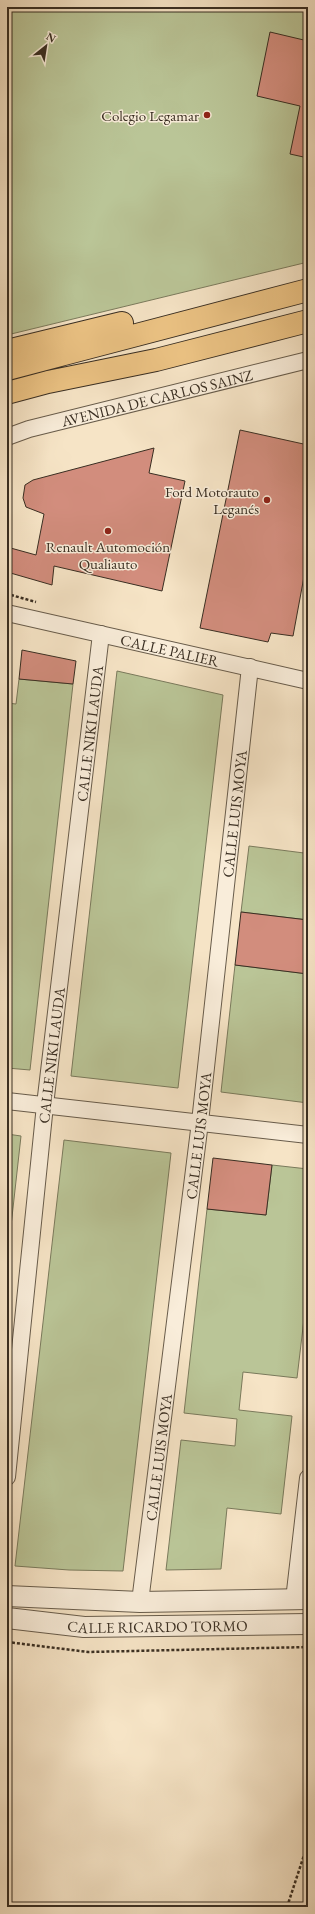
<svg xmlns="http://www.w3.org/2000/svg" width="315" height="1914" font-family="'EB Garamond',serif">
	<rect width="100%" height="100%" fill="#f6e4c6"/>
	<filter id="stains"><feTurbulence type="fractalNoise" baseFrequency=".005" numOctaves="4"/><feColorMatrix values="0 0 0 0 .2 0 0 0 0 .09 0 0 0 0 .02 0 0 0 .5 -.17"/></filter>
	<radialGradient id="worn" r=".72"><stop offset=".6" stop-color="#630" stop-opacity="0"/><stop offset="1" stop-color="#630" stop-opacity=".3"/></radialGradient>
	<path fill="#bac597" stroke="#7a7a5c" d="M 7,7 L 308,7 L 308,262 L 7,335 Z
		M 117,671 L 223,695 L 178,1088 L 71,1076 Z
		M 19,679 L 73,684 L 30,1070 L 7,1068 L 7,703 L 16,704 Z
		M 307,828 L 308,920 L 241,912 L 249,846 L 304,853 Z
		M 235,965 L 308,974 L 308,1103 L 221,1092 Z
		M 7,1134 L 21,1136 L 7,1262 Z
		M 64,1140 L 171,1153 L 123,1571 L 69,1570 L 15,1566 Z
		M 272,1165 L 308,1169 L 308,1285 L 297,1378 L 243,1372 L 239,1410 L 292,1416 L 281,1514 L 227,1508 L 221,1569 L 166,1570 L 181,1440 L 235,1446 L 237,1419 L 184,1413 L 207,1209 L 266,1215 Z"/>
	<path fill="#d28d7d" stroke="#392e22" d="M 270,32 L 308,41 L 308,158 L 290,154 L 300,106 L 257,96 Z
		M 240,430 L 308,445 L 308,555 L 293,636 L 271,633 L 268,642 L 200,628 Z
		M 154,448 L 149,473 L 185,481 L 162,591 L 54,566 L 52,585 L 7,572 L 7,547 L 36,555 L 44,514 L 26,507 L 23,498 L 25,485 L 33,480 Z
		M 22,650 L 76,661 L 73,684 L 19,679 Z
		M 241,912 L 308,920 L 308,974 L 235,965 Z
		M 213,1158 L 272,1165 L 266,1215 L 207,1209 Z"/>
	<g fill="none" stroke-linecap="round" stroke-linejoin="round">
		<g stroke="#685c4b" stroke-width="18">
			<g id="minor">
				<path id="s1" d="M 7,437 L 29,429 L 308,360"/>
				<path id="s2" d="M 7,613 L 308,681"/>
				<path d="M 7,1101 L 308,1135"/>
				<path id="s3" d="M 7,1477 L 45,1105 L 101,634"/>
				<path d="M 294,1600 L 308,1478"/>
				<path id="s4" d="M 140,1602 L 200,1122 L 250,667"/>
			</g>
		</g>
		<g stroke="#685c4b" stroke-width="22">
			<g id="tertiary">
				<path d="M 7,1596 L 140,1602 L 308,1599"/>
				<path id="s5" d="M 7,1618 L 84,1627 L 308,1624"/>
			</g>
		</g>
		<g stroke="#392e22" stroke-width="24">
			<path id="trunk" d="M 7,351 L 122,323
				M 7,369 L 308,290
				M 7,393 L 48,382 L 156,360 L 308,321"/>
		</g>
		<path stroke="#392e22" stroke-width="2.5" stroke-dasharray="3 2" stroke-linecap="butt" d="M 7,592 L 11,595 L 36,602
			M 7,1642 L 88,1652 L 308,1647
			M 287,1907 L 308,1843"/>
		<use href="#minor" stroke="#f9edda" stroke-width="16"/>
		<use href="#tertiary" stroke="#f9edda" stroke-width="20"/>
		<use href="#trunk" stroke="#ebc283" stroke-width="22"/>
	</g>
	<g fill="#8f2418" stroke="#f9edda" stroke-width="1.5">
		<circle cx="207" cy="115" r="4"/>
		<circle cx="267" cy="500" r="4"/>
		<circle cx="108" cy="531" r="4"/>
	</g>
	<g text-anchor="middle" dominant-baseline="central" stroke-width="3" stroke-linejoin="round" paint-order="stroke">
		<g font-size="15" fill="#392e22" stroke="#f9edda" text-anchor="end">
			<text x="199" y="115">Colegio Legamar</text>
			<text x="259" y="491">Ford Motorauto<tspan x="259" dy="17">Leganés</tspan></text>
			<text x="108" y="546" text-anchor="middle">Renault Automoción<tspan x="108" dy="17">Qualiauto</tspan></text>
		</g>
		<g font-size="15" fill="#392e22" stroke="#f9edda">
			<text stroke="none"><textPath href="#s1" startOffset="155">AVENIDA DE CARLOS SAINZ</textPath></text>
			<text stroke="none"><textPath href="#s2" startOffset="167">CALLE PALIER</textPath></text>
			<text stroke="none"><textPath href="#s3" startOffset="748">CALLE NIKI LAUDA</textPath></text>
			<text stroke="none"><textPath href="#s4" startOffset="794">CALLE LUIS MOYA</textPath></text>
			<text stroke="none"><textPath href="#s3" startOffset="424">CALLE NIKI LAUDA</textPath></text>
			<text stroke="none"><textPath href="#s4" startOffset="470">CALLE LUIS MOYA</textPath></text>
			<text stroke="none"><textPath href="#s4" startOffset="146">CALLE LUIS MOYA</textPath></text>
			<text stroke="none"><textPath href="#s5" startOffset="151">CALLE RICARDO TORMO</textPath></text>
		</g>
	</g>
	<rect width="315" height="1914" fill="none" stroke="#f6e4c6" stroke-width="24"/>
	<rect x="8" y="8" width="299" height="1898" fill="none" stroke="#392e22" stroke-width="2"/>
	<rect x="12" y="12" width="291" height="1890" fill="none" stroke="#392e22"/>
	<g transform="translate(46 46) rotate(30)" stroke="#f9edda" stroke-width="3" paint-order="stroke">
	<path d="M0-3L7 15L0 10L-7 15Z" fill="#392e22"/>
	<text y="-6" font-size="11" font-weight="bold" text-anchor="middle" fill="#392e22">N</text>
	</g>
	<rect width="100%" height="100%" filter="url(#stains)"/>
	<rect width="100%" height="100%" fill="url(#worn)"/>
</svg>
